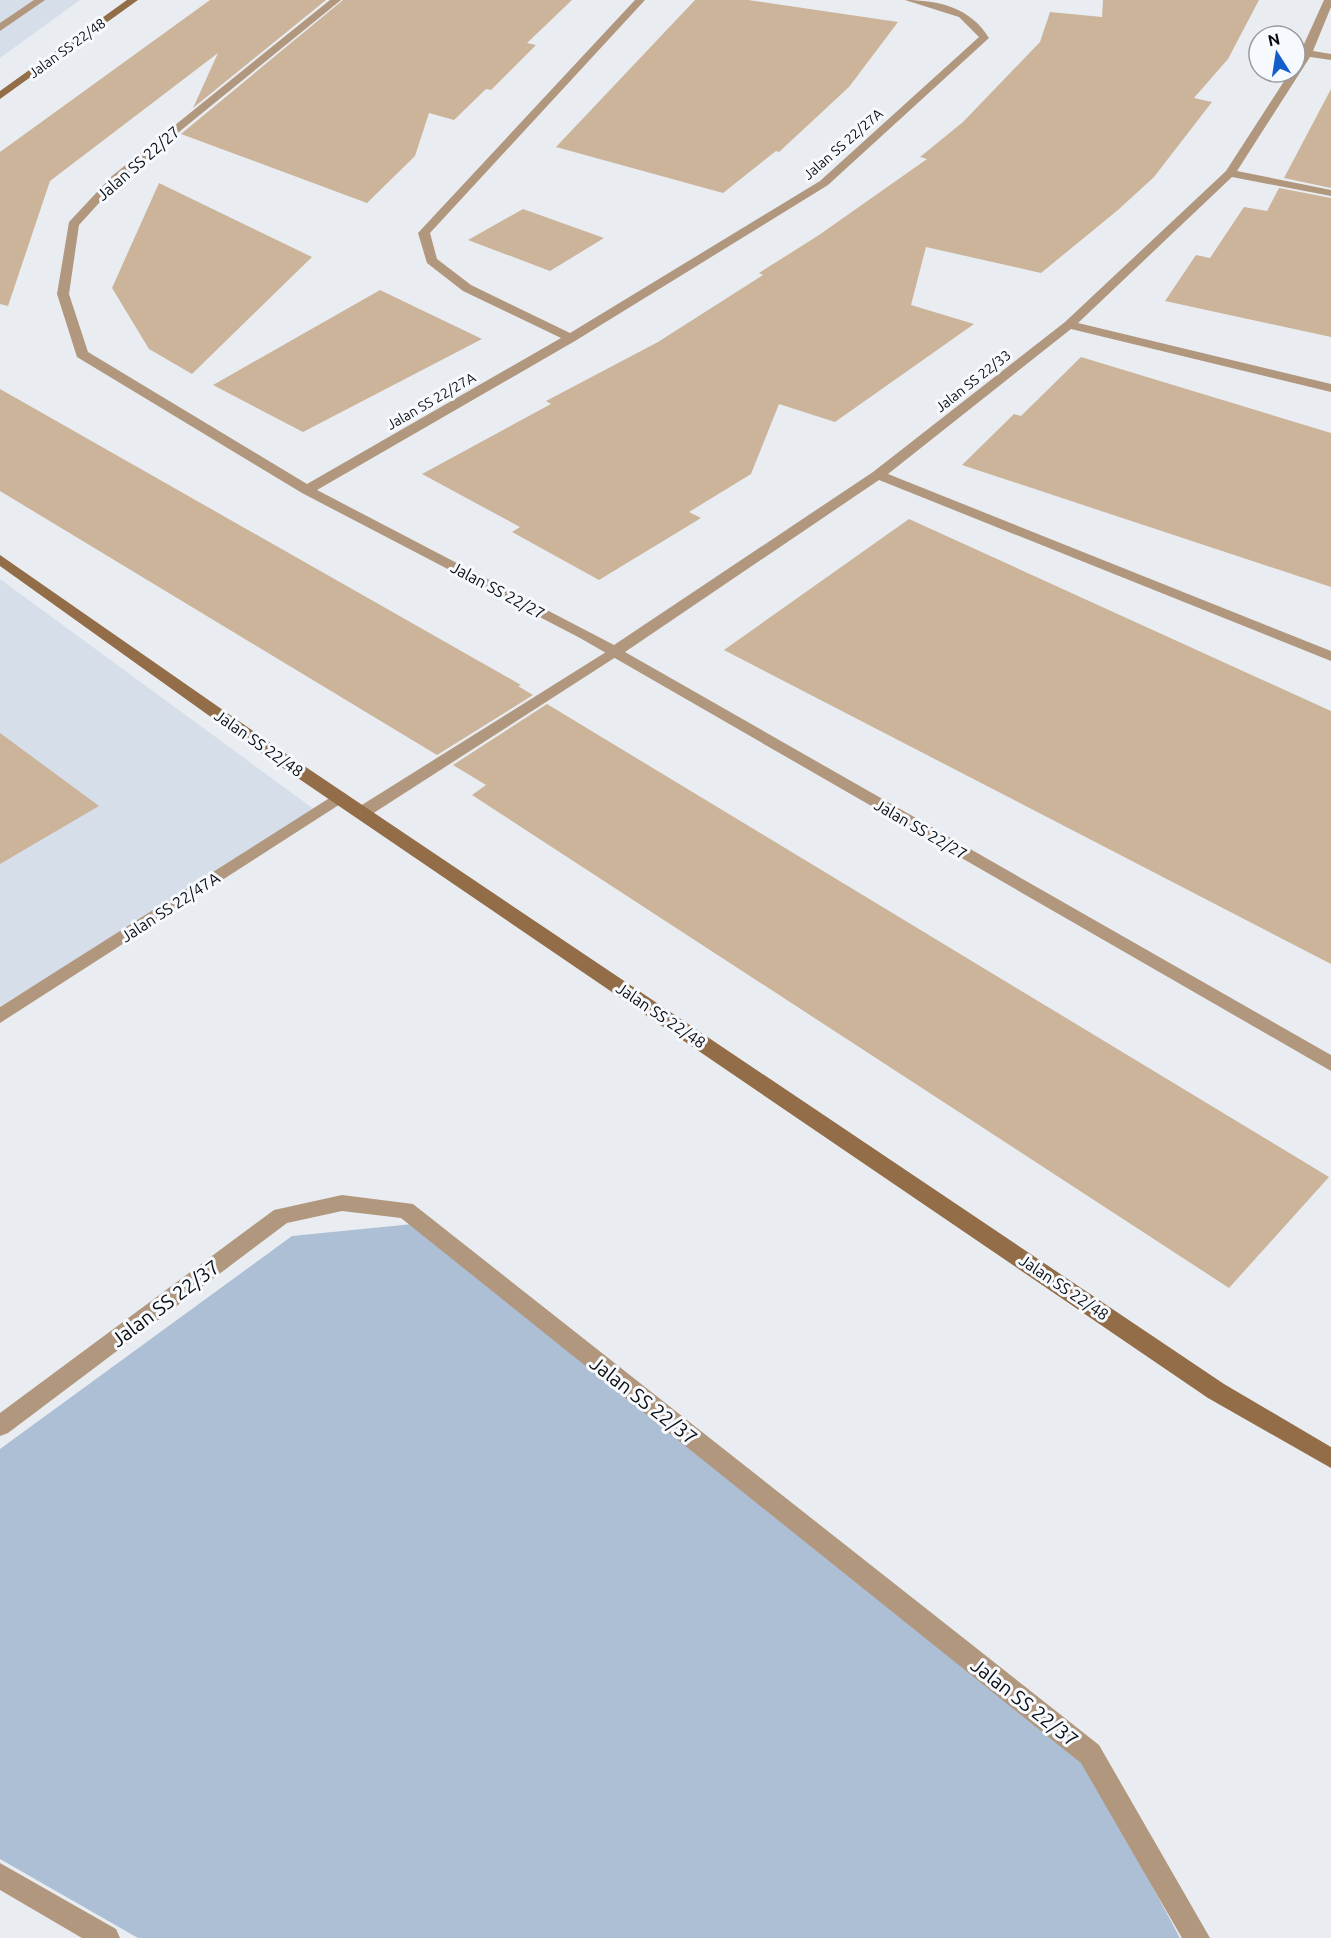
<svg xmlns="http://www.w3.org/2000/svg" width="1331" height="1938" font-family="Ubuntu,sans-serif">
	<rect width="100%" height="100%" fill="#e9edf2"/>
	<path fill="#d6dee9" d="M 0,0 L 80,0 L 0,58 Z
		M 0,579 L 322,815 L 0,1006 Z"/>
	<path fill="#acbfd5" d="M 413,1224 L 1081,1753 L 1180,1938 L 138,1938 L 0,1859 L 0,1449 L 292,1236 Z"/>
	<path fill="#cbb49a" d="M 210,0 L 326,0 L 193,108 L 218,53 L 50,181 L 8,306 L 0,304 L 0,152 Z
		M 343,0 L 572,0 L 527,43 L 536,45 L 491,90 L 486,89 L 454,120 L 429,113 L 415,156 L 367,203 L 181,134 Z
		M 695,0 L 748,0 L 898,22 L 849,87 L 779,152 L 776,151 L 723,193 L 556,147 Z
		M 1103,0 L 1259,0 L 1228,59 L 1194,98 L 1212,102 L 1154,177 L 1118,210 L 1041,273 L 926,247 L 911,305 L 974,324 L 835,422 L 779,404 L 751,474 L 689,512 L 701,518 L 599,580 L 512,532 L 520,527 L 422,474 L 551,404 L 546,401 L 658,342 L 763,275 L 759,273 L 819,235 L 927,159 L 920,157 L 963,122 L 1040,42 L 1050,12 L 1102,17 Z
		M 1331,89 L 1331,188 L 1284,178 Z
		M 159,183 L 312,257 L 192,374 L 149,349 L 112,288 Z
		M 1279,188 L 1331,198 L 1331,337 L 1165,301 L 1196,255 L 1210,258 L 1244,207 L 1267,211 Z
		M 523,209 L 604,238 L 550,271 L 468,240 Z
		M 380,290 L 482,339 L 303,432 L 213,385 Z
		M 1081,357 L 1331,433 L 1331,587 L 962,465 L 1014,414 L 1021,416 Z
		M 0,389 L 521,685 L 518,686 L 533,695 L 437,755 L 0,491 Z
		M 909,519 L 1331,711 L 1331,964 L 724,650 Z
		M 547,704 L 1329,1177 L 1229,1288 L 472,795 L 486,785 L 453,765 Z
		M 0,733 L 99,806 L 0,864 Z"/>
	<g fill="none" stroke-linecap="round" stroke-linejoin="round">
		<path fill="#b1977d" fill-rule="evenodd" d="M 614,647 L 622,652 L 619,655 L 369,816 L 357,816 L 355,812 L 357,808 Z"/>
		<path fill="#b1977d" fill-rule="evenodd" d="M 34,0 L 45,0 L 0,31 L 0,23 Z
			M 330,0 L 341,0 L 120,180 L 79,225 L 69,294 L 88,352 L 307,484 L 561,338 L 463,291 L 427,263 L 418,233 L 635,0 L 645,0 L 430,233 L 437,259 L 471,285 L 570,333 L 820,181 L 979,37 L 959,17 L 905,0 C 939,0 971,8 989,38 L 828,185 L 575,341 L 317,490 L 614,645 L 873,472 L 1065,322 L 1226,171 L 1290,72 L 1295,72 L 1295,64 L 1324,0 L 1331,0 L 1331,7 L 1313,51 L 1331,54 L 1331,60 L 1310,57 L 1237,171 L 1331,190 L 1331,196 L 1232,177 L 1078,323 L 1331,384 L 1331,392 L 1071,329 L 888,474 L 1331,651 L 1331,661 L 879,480 L 625,652 L 1331,1055 L 1331,1071 L 580,638 L 302,493 L 77,357 L 57,294 L 69,222 L 112,176 Z
			M 339,792 L 345,793 L 347,797 L 345,801 L 0,1023 L 0,1007 Z
			M 342,1195 L 413,1204 L 1099,1745 L 1210,1938 L 1182,1938 L 1081,1763 L 401,1218 L 342,1211 L 287,1223 L 8,1433 L 0,1436 L 0,1413 L 274,1210 Z
			M 0,1863 L 116,1929 L 120,1938 L 82,1938 L 0,1890 Z"/>
		<path fill="#926d47" fill-rule="evenodd" d="M 127,0 L 138,0 L 0,99 L 0,91 Z
			M 0,555 L 276,747 L 1224,1384 L 1331,1447 L 1331,1468 L 1208,1398 L 264,755 L 0,566 Z"/>
	</g>
	<g text-anchor="middle" dominant-baseline="central" stroke-width="6" stroke-linejoin="round" paint-order="stroke">
		<g font-size="14" fill="#0b0c0e" stroke="#f6faff">
			<text transform="translate(67 48) rotate(-36)">Jalan SS 22/48</text>
			<text transform="translate(843 144) rotate(-41)">Jalan SS 22/27A</text>
			<text transform="translate(973 381) rotate(-38)">Jalan SS 22/33</text>
			<text transform="translate(431 401) rotate(-30)">Jalan SS 22/27A</text>
		</g>
		<g font-size="16" fill="#0b0c0e" stroke="#f6faff">
			<text transform="translate(138 163) rotate(-41)">Jalan SS 22/27</text>
			<text transform="translate(498 590) rotate(28)">Jalan SS 22/27</text>
			<text transform="translate(259 743) rotate(35)">Jalan SS 22/48</text>
			<text transform="translate(921 829) rotate(30)">Jalan SS 22/27</text>
			<text transform="translate(170 907) rotate(-33)">Jalan SS 22/47A</text>
			<text transform="translate(661 1015) rotate(34)">Jalan SS 22/48</text>
			<text transform="translate(1064 1287) rotate(34)">Jalan SS 22/48</text>
		</g>
		<g font-size="20" fill="#0b0c0e" stroke="#f6faff">
			<text transform="translate(165 1303) rotate(-37)">Jalan SS 22/37</text>
			<text transform="translate(644 1400) rotate(38)">Jalan SS 22/37</text>
			<text transform="translate(1025 1702) rotate(38)">Jalan SS 22/37</text>
		</g>
	</g>
	<g transform="translate(1277 54) rotate(348)"><circle r="28" fill="#f6faff" stroke="#989b9f" stroke-width="1.5"/>
	<path d="M0-4.5L10 22L0 15L-10 22Z" fill="#135fc9"/>
	<text y="-9" font-size="16" font-weight="bold" text-anchor="middle" fill="#0b0c0e">N</text>
	</g>
</svg>
